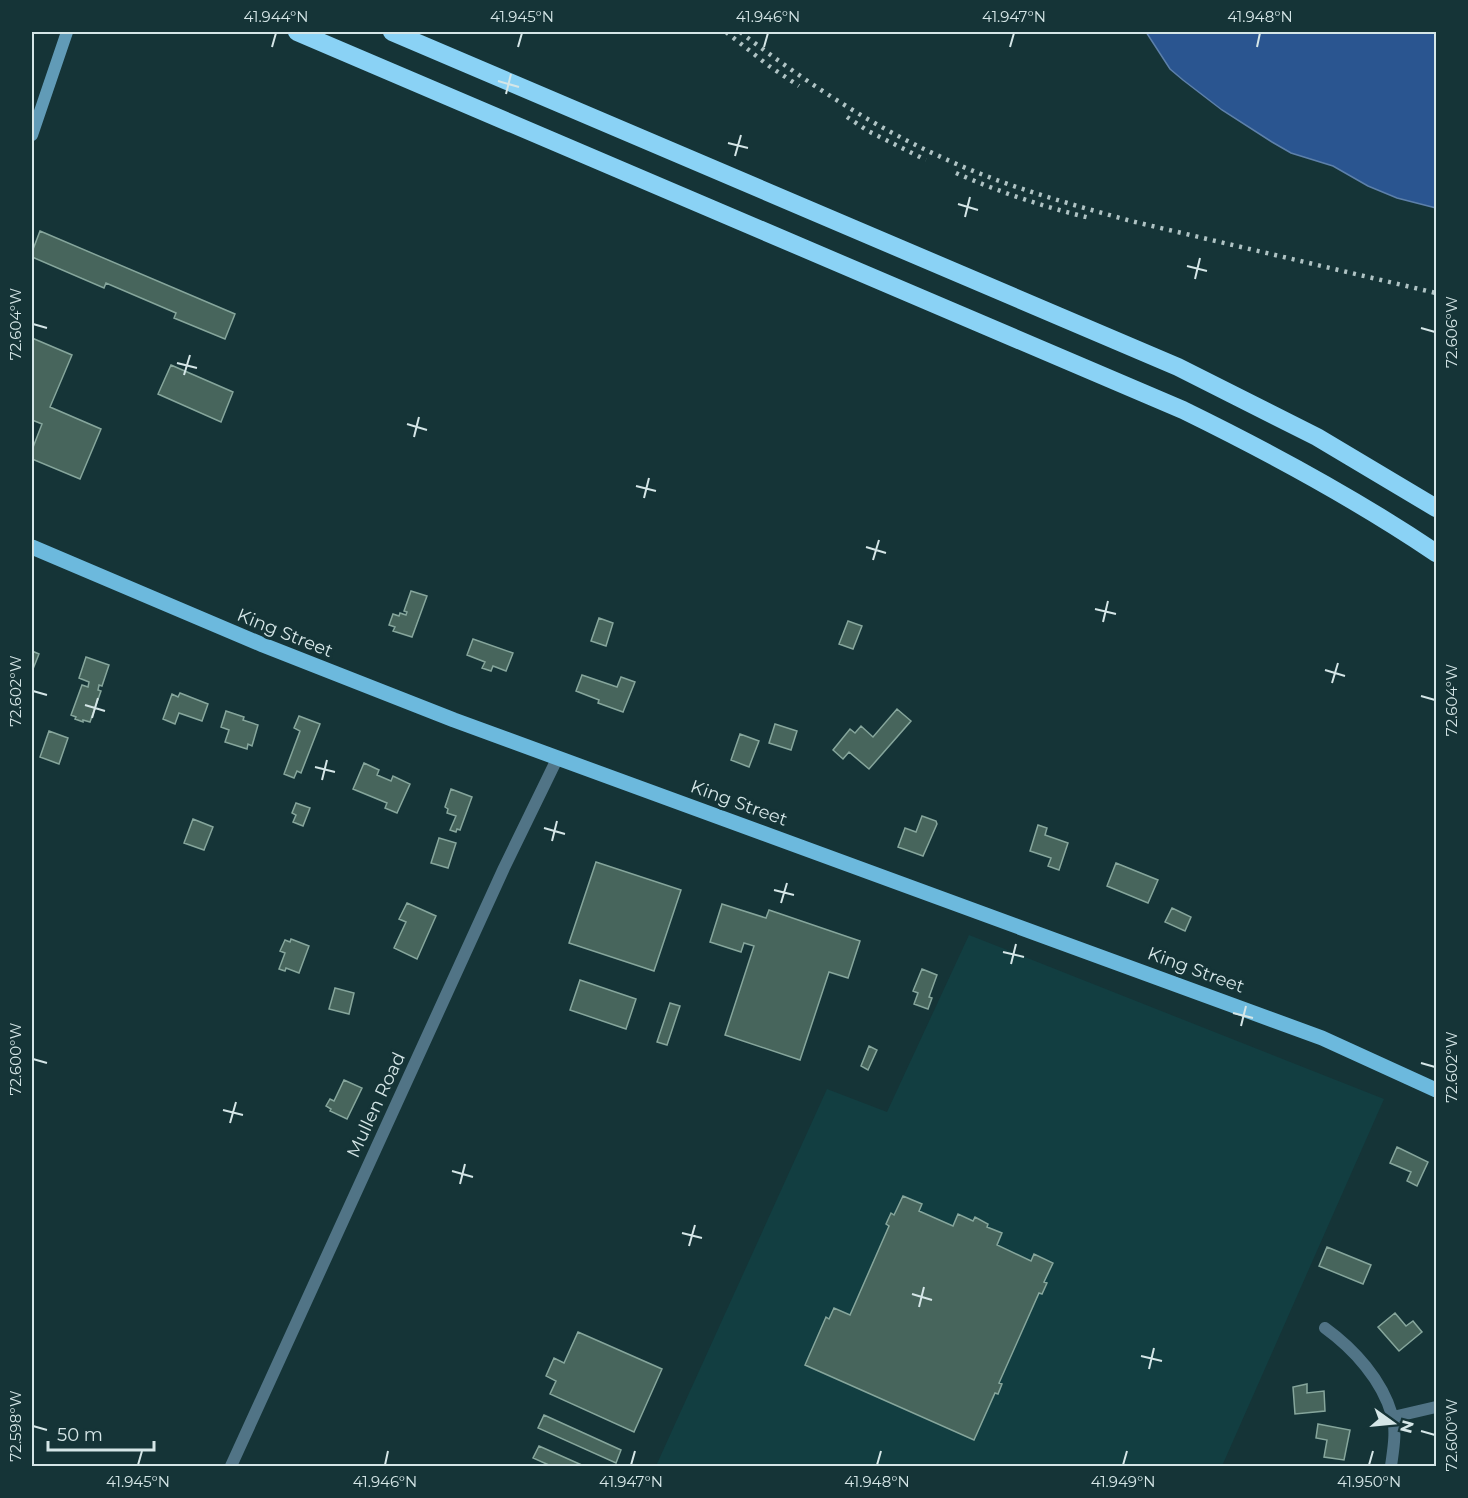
<svg xmlns="http://www.w3.org/2000/svg" width="1468" height="1498" font-family="Montserrat,sans-serif">
	<rect width="100%" height="100%" fill="#153437"/>
	<path fill="#123e41" d="M 969,935 L 1384,1099 L 1222,1466 L 656,1466 L 827,1089 L 887,1112 Z"/>
	<path fill="#2a5590" stroke="#5d80aa" stroke-width="1.5" d="M 1146,32 L 1436,32 L 1436,208 L 1397,198 L 1368,186 L 1333,166 L 1291,153 L 1272,142 L 1222,110 L 1183,80 L 1170,69 Z"/>
	<path fill="#47655c" stroke="#86a69c" stroke-width="1.5" d="M 40,231 L 235,314 L 225,339 L 174,318 L 176,313 L 106,283 L 104,288 L 32,257 L 32,252 Z
		M 32,338 L 72,355 L 50,407 L 101,429 L 80,479 L 32,459 L 32,450 L 42,424 L 32,420 Z
		M 171,365 L 233,392 L 221,422 L 158,394 Z
		M 411,591 L 427,596 L 412,637 L 393,631 L 395,627 L 389,625 L 393,614 L 399,616 L 400,613 L 406,615 L 407,612 L 404,611 Z
		M 599,618 L 613,623 L 606,646 L 591,641 Z
		M 848,621 L 862,626 L 853,649 L 839,644 Z
		M 473,639 L 513,653 L 506,671 L 493,666 L 491,671 L 482,668 L 485,662 L 467,655 Z
		M 32,651 L 39,654 L 33,669 L 32,669 Z
		M 86,657 L 109,665 L 102,686 L 99,685 L 98,690 L 101,691 L 90,722 L 83,720 L 83,722 L 75,719 L 76,717 L 71,715 L 82,685 L 88,687 L 89,682 L 79,678 Z
		M 582,675 L 617,687 L 621,677 L 635,682 L 623,712 L 598,703 L 599,700 L 576,691 Z
		M 180,693 L 208,704 L 202,721 L 179,713 L 175,724 L 163,719 L 172,694 L 178,697 Z
		M 897,709 L 911,721 L 869,769 L 849,752 L 843,759 L 833,750 L 850,729 L 855,733 L 861,726 L 873,737 Z
		M 226,711 L 244,717 L 243,720 L 258,725 L 252,746 L 248,744 L 247,749 L 225,742 L 229,730 L 221,727 Z
		M 299,716 L 320,724 L 301,773 L 297,771 L 294,778 L 284,774 L 300,731 L 294,728 Z
		M 775,724 L 797,731 L 791,750 L 769,743 Z
		M 49,731 L 68,738 L 59,764 L 40,757 Z
		M 740,734 L 759,741 L 749,767 L 731,760 Z
		M 364,763 L 379,770 L 377,775 L 391,781 L 393,776 L 410,784 L 397,813 L 385,808 L 387,803 L 353,789 Z
		M 451,789 L 472,797 L 460,830 L 457,829 L 456,832 L 450,830 L 456,816 L 447,813 L 448,809 L 445,807 Z
		M 296,803 L 310,808 L 303,826 L 293,822 L 296,815 L 292,813 Z
		M 922,816 L 936,821 L 937,824 L 923,856 L 898,847 L 905,828 L 916,832 Z
		M 193,819 L 213,827 L 204,850 L 184,843 Z
		M 1038,825 L 1047,828 L 1045,835 L 1068,843 L 1059,870 L 1048,866 L 1051,858 L 1030,851 Z
		M 439,838 L 456,843 L 448,868 L 431,863 Z
		M 596,862 L 681,890 L 654,971 L 569,943 Z
		M 1116,863 L 1158,880 L 1148,903 L 1107,886 Z
		M 407,903 L 436,916 L 417,959 L 394,948 L 406,922 L 399,919 Z
		M 722,904 L 766,918 L 769,910 L 860,941 L 848,978 L 829,972 L 800,1060 L 725,1035 L 754,946 L 744,943 L 741,952 L 710,942 Z
		M 1172,908 L 1191,917 L 1185,931 L 1165,922 Z
		M 291,939 L 309,946 L 299,973 L 286,968 L 285,971 L 279,969 L 285,953 L 280,951 L 285,940 L 290,942 Z
		M 922,969 L 937,975 L 929,997 L 932,998 L 928,1009 L 914,1004 L 918,993 L 913,991 Z
		M 580,980 L 636,999 L 626,1029 L 570,1010 Z
		M 335,988 L 354,993 L 349,1014 L 329,1009 Z
		M 670,1003 L 680,1006 L 667,1045 L 657,1042 Z
		M 869,1046 L 877,1050 L 868,1070 L 861,1066 Z
		M 344,1080 L 362,1088 L 347,1119 L 330,1111 L 331,1109 L 326,1106 L 330,1099 L 334,1101 Z
		M 1397,1147 L 1428,1162 L 1417,1186 L 1407,1181 L 1411,1172 L 1390,1163 Z
		M 903,1196 L 922,1204 L 919,1211 L 953,1226 L 958,1214 L 973,1221 L 975,1217 L 988,1224 L 987,1227 L 1002,1233 L 997,1245 L 1031,1261 L 1034,1254 L 1053,1263 L 1044,1282 L 1047,1283 L 1042,1294 L 1039,1293 L 999,1383 L 1002,1384 L 998,1394 L 995,1393 L 974,1440 L 805,1365 L 826,1317 L 829,1319 L 834,1308 L 850,1315 L 889,1226 L 886,1224 L 891,1213 L 894,1215 Z
		M 1327,1247 L 1371,1265 L 1363,1284 L 1319,1266 Z
		M 1395,1313 L 1406,1326 L 1413,1321 L 1422,1332 L 1399,1351 L 1378,1327 Z
		M 578,1332 L 662,1369 L 634,1432 L 550,1394 L 556,1381 L 546,1376 L 554,1358 L 564,1363 Z
		M 1307,1384 L 1307,1393 L 1324,1391 L 1325,1411 L 1295,1414 L 1293,1387 Z
		M 544,1415 L 621,1450 L 616,1463 L 538,1428 Z
		M 1318,1424 L 1350,1430 L 1344,1460 L 1324,1457 L 1327,1440 L 1316,1438 Z
		M 539,1446 L 584,1466 L 551,1466 L 533,1458 Z"/>
	<g fill="none" stroke-linecap="round" stroke-linejoin="round">
		<path stroke="#517486" stroke-width="12" d="M 1325,1328 C 1354,1349 1382,1380 1392,1415 C 1397,1431 1393,1451 1391,1466
			M 1393,1417 L 1436,1407
			M 231,1466 L 504,868 L 557,759"/>
		<path stroke="#619bb7" stroke-width="12" d="M 32,135 L 67,32"/>
		<path stroke="#6cb9dd" stroke-width="15" d="M 32,547 L 263,645 L 454,720 L 1322,1038 L 1436,1090"/>
		<path stroke="#8ad2f5" stroke-width="18" d="M 297,32 L 1183,410 C 1271,453 1356,499 1436,553
			M 392,32 L 1178,367 L 1317,437 L 1436,508"/>
		<path stroke="#afc3c4" stroke-width="4.5" stroke-dasharray="3 6" stroke-linecap="butt" d="M 726,32 L 769,66 L 799,86
			M 740,32 C 803,80 868,124 941,157 C 1001,185 1066,203 1131,221 L 1436,293
			M 847,117 L 868,131 L 926,160
			M 956,173 C 999,192 1044,207 1090,218"/>
	</g>
	<path fill="none" stroke="#d5e6e7" stroke-width="2" d="M 272,47 L 276,33M 518,47 L 522,33M 764,47 L 768,33M 1010,47 L 1014,33M 1257,47 L 1260,33M 498,81 L 519,87M 506,94 L 511,74M 728,143 L 748,148M 735,156 L 741,135M 958,204 L 978,210M 965,217 L 970,197M 1187,266 L 1207,271M 1195,279 L 1200,258M 33,324 L 47,328M 1421,328 L 1435,332M 177,363 L 197,368M 184,375 L 190,355M 407,424 L 427,430M 414,437 L 419,417M 636,486 L 656,491M 644,498 L 649,478M 866,547 L 886,553M 873,560 L 879,540M 1095,609 L 1116,614M 1103,622 L 1108,601M 1325,670 L 1345,676M 1332,683 L 1338,663M 33,691 L 47,695M 1421,696 L 1435,700M 85,705 L 105,711M 92,718 L 98,698M 315,767 L 335,772M 322,780 L 327,760M 544,828 L 565,834M 552,841 L 557,821M 774,890 L 794,895M 781,903 L 787,883M 1003,952 L 1024,957M 1011,964 L 1016,944M 1233,1013 L 1253,1018M 1241,1026 L 1246,1006M 33,1059 L 47,1063M 1421,1063 L 1435,1067M 223,1110 L 243,1115M 230,1123 L 236,1102M 452,1171 L 473,1177M 460,1184 L 465,1164M 682,1233 L 702,1238M 689,1246 L 695,1225M 912,1294 L 932,1300M 919,1307 L 924,1287M 1141,1356 L 1162,1361M 1149,1369 L 1154,1348M 33,1426 L 47,1430M 1421,1431 L 1435,1435M 138,1465 L 142,1451M 385,1465 L 388,1451M 631,1465 L 635,1451M 877,1465 L 881,1451M 1123,1465 L 1127,1451M 1369,1465 L 1373,1451"/>
	<g text-anchor="middle" dominant-baseline="central" stroke-width="6" stroke-linejoin="round" paint-order="stroke">
		<g font-size="18" fill="#d5e6e7" stroke="#153437">
			<text transform="translate(285 633) rotate(22)">King Street</text>
			<text transform="translate(739 803) rotate(20)">King Street</text>
			<text transform="translate(1196 970) rotate(20)">King Street</text>
			<text transform="translate(376 1105) rotate(-65)">Mullen Road</text>
		</g>
	</g>
	<rect width="1468" height="1498" fill="none" stroke="#153437" stroke-width="66"/>
	<g transform="translate(1393 1423) rotate(105)" stroke="#153437" stroke-width="4.5" paint-order="stroke">
	<path d="M0-4.5L10 22L0 15L-10 22Z" fill="#d5e6e7"/>
	<text y="-9" font-size="16" font-weight="bold" text-anchor="middle" fill="#d5e6e7">N</text>
	</g>
	<path d="M48 1441v9h106v-9" fill="none" stroke="#d5e6e7" stroke-width="3"/>
	<text x="57" y="1441" font-size="18" fill="#d5e6e7" stroke="#153437" stroke-width="4.5" paint-order="stroke">50 m</text>
	<rect x="33" y="33" width="1402" height="1432" fill="none" stroke="#d5e6e7" stroke-width="2"/>
	<g font-size="15" text-anchor="middle" fill="#d5e6e7">
		<text x="276" y="22">41.944°N</text>
		<text x="522" y="22">41.945°N</text>
		<text x="768" y="22">41.946°N</text>
		<text x="1014" y="22">41.947°N</text>
		<text x="1260" y="22">41.948°N</text>
		<text transform="translate(16 324) rotate(-90)" y="5">72.604°W</text>
		<text transform="translate(1452 332) rotate(-90)" y="5">72.606°W</text>
		<text transform="translate(16 691) rotate(-90)" y="5">72.602°W</text>
		<text transform="translate(1452 700) rotate(-90)" y="5">72.604°W</text>
		<text transform="translate(16 1059) rotate(-90)" y="5">72.600°W</text>
		<text transform="translate(1452 1067) rotate(-90)" y="5">72.602°W</text>
		<text transform="translate(16 1426) rotate(-90)" y="5">72.598°W</text>
		<text transform="translate(1452 1435) rotate(-90)" y="5">72.600°W</text>
		<text x="138" y="1487">41.945°N</text>
		<text x="385" y="1487">41.946°N</text>
		<text x="631" y="1487">41.947°N</text>
		<text x="877" y="1487">41.948°N</text>
		<text x="1123" y="1487">41.949°N</text>
		<text x="1369" y="1487">41.950°N</text>
	</g>
</svg>
